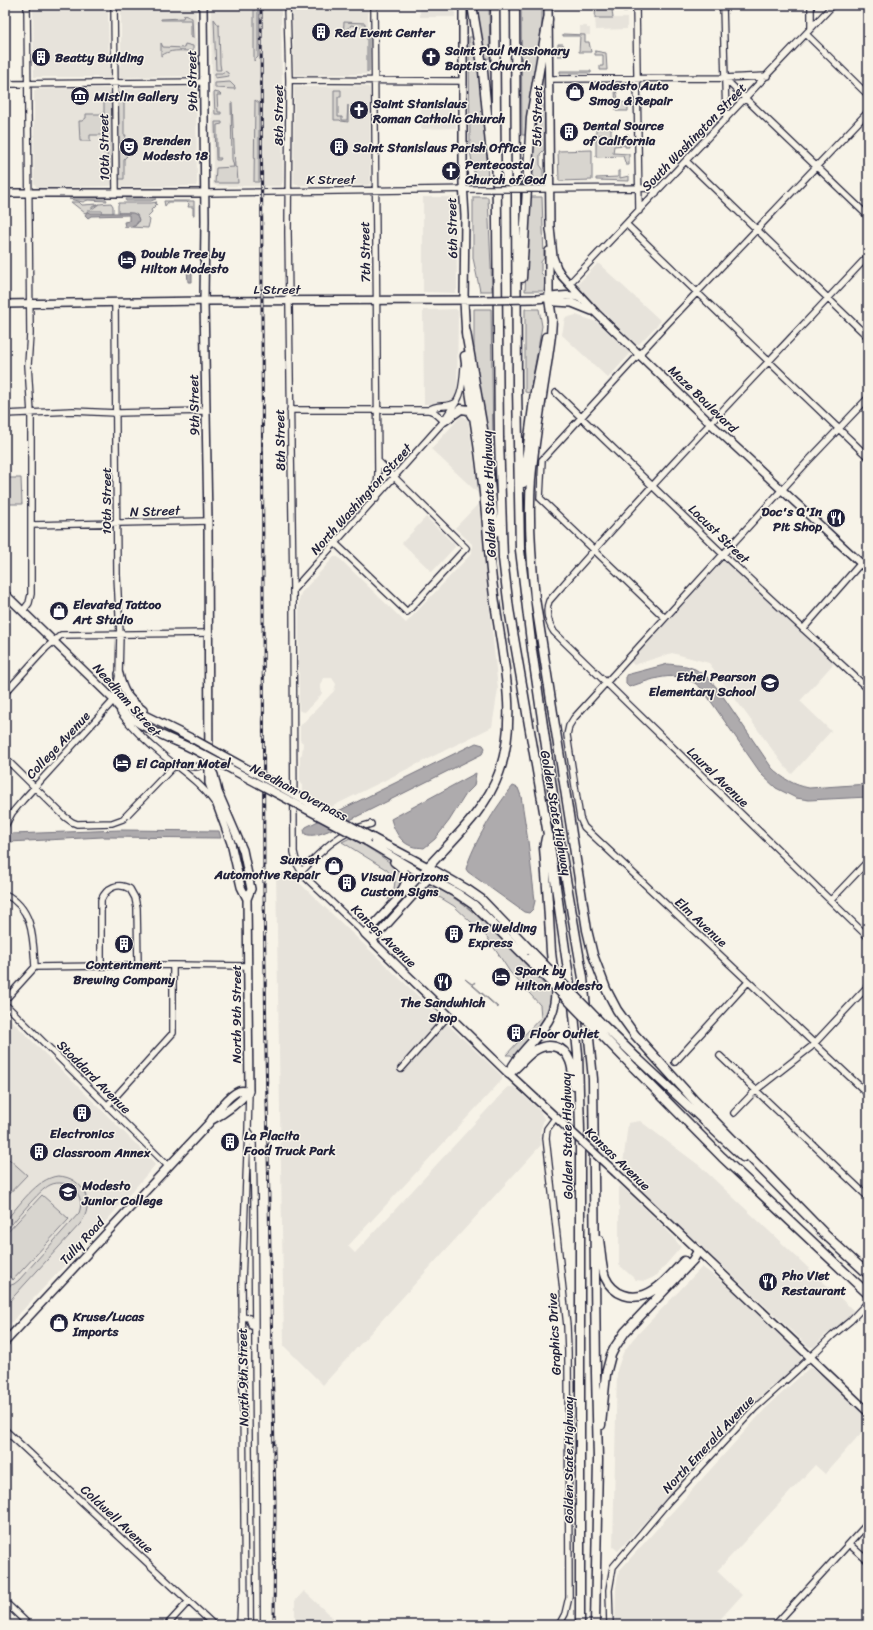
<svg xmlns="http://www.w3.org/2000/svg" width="873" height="1630" font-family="Sriracha,sans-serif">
	<rect width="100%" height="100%" fill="#f7f3e8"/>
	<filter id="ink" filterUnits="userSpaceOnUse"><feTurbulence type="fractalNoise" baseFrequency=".025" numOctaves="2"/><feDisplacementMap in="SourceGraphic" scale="8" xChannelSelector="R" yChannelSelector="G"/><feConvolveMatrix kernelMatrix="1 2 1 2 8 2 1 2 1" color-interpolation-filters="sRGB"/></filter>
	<g filter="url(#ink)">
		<path fill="#e7e3db" d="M 33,5 L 108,5 L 109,68 L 112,65 L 111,77 L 105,79 L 101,77 L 34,77 Z
			M 121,5 L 196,5 L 196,73 L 194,76 L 128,77 L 124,79 L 119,77 L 117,68 L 121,65 Z
			M 211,5 L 281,5 L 283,181 L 281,186 L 216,186 L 213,184 Z
			M 292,5 L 368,5 L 369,74 L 294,75 Z
			M 420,5 L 455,5 L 455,17 L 420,17 Z
			M 595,18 L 627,18 L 627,29 L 596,30 Z
			M 580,26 L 587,26 L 587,28 L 590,28 L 590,35 L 580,35 Z
			M 363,86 L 368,87 L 370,89 L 370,184 L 367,185 L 296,185 L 294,184 L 294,87 Z
			M 192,87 L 195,88 L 196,91 L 197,183 L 196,186 L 121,187 L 119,181 L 118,96 L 119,89 Z
			M 107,88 L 110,89 L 112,94 L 112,185 L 109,186 L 37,188 L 34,183 L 34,91 L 37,89 Z
			M 421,107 L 455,107 L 456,128 L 421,129 Z
			M 423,197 L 453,197 L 456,200 L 457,289 L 455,293 L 423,292 Z
			M 598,263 L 661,321 L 639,344 L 636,344 L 578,288 L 577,285 Z
			M 456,309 L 458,311 L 457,396 L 450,403 L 424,404 L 423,310 Z
			M 576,315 L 597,322 L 629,352 L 629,355 L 608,378 L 562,335 L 565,318 Z
			M 462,415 L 468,420 L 479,494 L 431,449 Z
			M 479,503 L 498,689 L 492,727 L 329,808 L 303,794 L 303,786 L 300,781 L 300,756 L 302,754 L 303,743 L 300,740 L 300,726 L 334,691 L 336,684 L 332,678 L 324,678 L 320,684 L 322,693 L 320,696 L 305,712 L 300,711 L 299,710 L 299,600 L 301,593 L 334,557 L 338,557 L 406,623 L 472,553 L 472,544 L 455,528 Z
			M 426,517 L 454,544 L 455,547 L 432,572 L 402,543 Z
			M 724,560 L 834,663 L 800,701 L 831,731 L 792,774 L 785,767 L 709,663 L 672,653 L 634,665 L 630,661 Z
			M 276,872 L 289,873 L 502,1076 L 502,1080 L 348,1246 L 355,1253 L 508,1087 L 514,1087 L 540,1111 L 544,1119 L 540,1132 L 541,1145 L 323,1385 L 284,1346 Z
			M 5,1014 L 151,1159 L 155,1165 L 108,1219 L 5,1329 Z
			M 640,1121 L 700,1166 L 854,1311 L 839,1326 L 825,1335 L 814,1347 L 809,1347 L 622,1172 L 628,1123 Z
			M 619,1184 L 665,1228 L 681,1247 L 657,1275 L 652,1278 L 645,1281 L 636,1280 L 619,1265 Z
			M 702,1267 L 724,1283 L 801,1355 L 801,1361 L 783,1378 L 772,1385 L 756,1401 L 618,1551 L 613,1547 L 617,1370 L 623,1353 L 633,1339 Z
			M 809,1368 L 815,1368 L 868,1413 L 868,1425 L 825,1474 L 815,1465 L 717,1571 L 742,1595 L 715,1625 L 615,1625 L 616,1587 L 619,1571 L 765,1409 Z
			M 304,1591 L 340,1625 L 295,1625 L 295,1601 Z"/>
		<path fill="#d8d5cf" stroke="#7d7c85" d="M 254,5 L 258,5 L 258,57 L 254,61 Z
			M 477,5 L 489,5 L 490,58 L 484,59 Z
			M 521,5 L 542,5 L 542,26 L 527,135 L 522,135 Z
			M 596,5 L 627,5 L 627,11 L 623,11 L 623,8 L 615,8 L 614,10 L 612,10 L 613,18 L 595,18 Z
			M 184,15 L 192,18 L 193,38 L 191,37 L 191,20 L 161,20 L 161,19 L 183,18 Z
			M 214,19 L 219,26 L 220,64 L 221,70 L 216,70 Z
			M 344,22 L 365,23 L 365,28 L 351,25 L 350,27 L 346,29 L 346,33 L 351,34 L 351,37 L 346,35 L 345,37 L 343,37 Z
			M 367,29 L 369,29 L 369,72 L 367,72 Z
			M 563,34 L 585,35 L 585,42 L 589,42 L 591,52 L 579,52 L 580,36 L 563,36 Z
			M 469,37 L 474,37 L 484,101 L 488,182 L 476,182 L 470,151 Z
			M 161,43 L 163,47 L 184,48 L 185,44 L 193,46 L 193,51 C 180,51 170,49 161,56 Z
			M 558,44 L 563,44 L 565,56 L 558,56 Z
			M 595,51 L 606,53 L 607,70 L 600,70 L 600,66 L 603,66 L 603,55 L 595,55 Z
			M 543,67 L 546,67 L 544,150 L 540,154 L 540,165 L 543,169 L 543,182 L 530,183 L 535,119 Z
			M 225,71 L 228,73 L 229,76 L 215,78 L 215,73 L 222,73 Z
			M 560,71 L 591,71 L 591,73 L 560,73 Z
			M 230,82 L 235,87 L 235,89 L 215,88 L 215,83 Z
			M 334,90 L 341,90 L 341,97 L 338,97 L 338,117 L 342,117 L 342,120 L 347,120 L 348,105 L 348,122 L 341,121 L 340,120 L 334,120 Z
			M 615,90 L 616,90 L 619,103 L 628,102 L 628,111 L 616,111 Z
			M 214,92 L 219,93 L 221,95 L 217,95 L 218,112 L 221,112 L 221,114 L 215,114 Z
			M 124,93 L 124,135 L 126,135 C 124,144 119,148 127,156 L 124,159 L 124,179 L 109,179 L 107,153 L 104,153 L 105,137 L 102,135 L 90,135 L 90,141 L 80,141 L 79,121 L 82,121 L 86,118 L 86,114 L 104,114 L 104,95 Z
			M 255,100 L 259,103 L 259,182 L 254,182 Z
			M 231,103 L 232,103 L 235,167 L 237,168 L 238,183 L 215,183 L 216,168 L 234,167 L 232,159 Z
			M 215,122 L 222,122 L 222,124 L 217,125 L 217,158 L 221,158 L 220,160 L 216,160 Z
			M 603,127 L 613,127 L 613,129 L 611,129 L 611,138 L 625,137 L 625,135 L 628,134 L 629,147 L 625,147 L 625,145 L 614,146 L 613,153 L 629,154 L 629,165 L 626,165 L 623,156 L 596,157 L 596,139 L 603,138 L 603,135 L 596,135 L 596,128 Z
			M 592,150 L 592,180 L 559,181 L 558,151 Z
			M 618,171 L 620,171 L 620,178 L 629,176 L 629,181 L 596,180 L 596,178 L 618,177 Z
			M 473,197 L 488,197 L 492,291 L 480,291 L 473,258 Z
			M 530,197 L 542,197 L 544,258 L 541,262 L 541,273 L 545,277 L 544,291 L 525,291 Z
			M 69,199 L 106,199 L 107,201 L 88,200 L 83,202 Z
			M 125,199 L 156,199 L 151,201 L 126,201 Z
			M 164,201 L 194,201 L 194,215 L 193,215 L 193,207 L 188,207 L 189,204 L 187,202 L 168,202 L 165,206 Z
			M 71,202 L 79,202 L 82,205 L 98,204 L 92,207 L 92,209 L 99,204 L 111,203 L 113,206 L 113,213 L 103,213 L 102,211 L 88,211 L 85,213 Z
			M 157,202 L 155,203 L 157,204 L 151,210 L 152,212 L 147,217 L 150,220 L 148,228 L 130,227 L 138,223 C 141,211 127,213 118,213 L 118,205 L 119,203 L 151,203 Z
			M 474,309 L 491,309 L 493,446 L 489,446 L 474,361 Z
			M 525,309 L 539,309 L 542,326 L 530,393 L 525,392 Z
			M 5,478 L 21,478 L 22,504 L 5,504 Z
			M 350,838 C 362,844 394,862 399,873 C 401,877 401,881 400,885 L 388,900 L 394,889 L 395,881 L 390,878 L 390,874 L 387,870 L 342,842 Z
			M 434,887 C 478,907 519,957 552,993 C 549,1020 531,1037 513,1057 L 511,1055 L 506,1055 L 541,1017 L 540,1005 L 510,972 L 487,937 L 454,906 L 441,898 L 424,892 L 428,890 L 427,888 Z
			M 465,979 L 472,984 L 475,982 L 473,985 L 498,1007 L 498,1008 Z
			M 9,1159 L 27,1175 L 5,1198 L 5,1164 Z
			M 58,1176 C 84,1177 96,1204 80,1224 L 5,1306 L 5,1287 L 14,1284 L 19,1280 L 79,1213 C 82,1205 81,1197 75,1190 C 69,1183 58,1181 50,1185 C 39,1190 15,1221 5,1232 L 5,1221 C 19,1206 37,1178 58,1176 Z
			M 42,1195 L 69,1219 L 13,1280 L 5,1273 L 5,1235 Z"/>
		<path fill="#aeabad" stroke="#76747f" d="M 87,212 L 91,213 L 133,213 L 137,215 L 139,220 L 135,226 L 125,227 L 124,222 L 129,221 L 129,215 L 91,216 L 88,218 L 85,215 Z
			M 187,270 L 192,270 L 192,282 L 188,282 Z
			M 668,664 L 686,666 L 695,669 L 707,677 L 718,689 L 772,768 C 783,779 794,785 809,788 L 868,784 L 868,797 L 809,800 L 796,798 L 776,788 L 762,775 L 703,690 C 681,667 656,678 629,687 L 626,684 L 626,675 Z
			M 476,743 L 483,745 L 485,748 L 482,754 L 328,831 C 320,834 312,837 305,834 L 304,830 L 306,827 Z
			M 476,773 L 474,786 L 466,794 L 449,821 L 435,839 L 424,848 C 420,847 415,848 411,846 C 400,842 394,830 391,819 Z
			M 513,786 L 518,788 L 521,796 L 528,841 L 535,901 L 533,909 L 529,913 L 524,912 L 468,872 L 466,869 C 473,844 496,806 513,786 Z
			M 120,830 L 219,831 L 221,838 L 102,837 L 9,842 L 12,834 Z"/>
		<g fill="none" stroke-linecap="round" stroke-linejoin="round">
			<path stroke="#aeabad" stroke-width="5.5" d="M 5,837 L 17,837"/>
			<g stroke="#22223b" stroke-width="8">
				<path id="minor" d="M 114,5 L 116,192
					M 287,5 L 289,80 L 288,233 L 293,590 L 294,852 L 297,864 L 304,876 L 365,934
					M 374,5 L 378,474 L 376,499
					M 636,5 L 639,211
					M 723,5 L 726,119
					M 811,5 L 811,28
					M 806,34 L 868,95
					M 724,78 L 868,216
					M 550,79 L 724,78 L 767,76
					M 289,80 L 463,81
					M 5,84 L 204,82
					M 686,161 L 868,337
					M 538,189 L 651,188 L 656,193
					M 205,193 L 480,189
					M 626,224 L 868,457
					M 868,256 C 761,370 652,483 549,601 C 545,611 548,623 554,632 L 868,937
					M 569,284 L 833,5
					M 556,393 L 729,560 L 868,689
					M 868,398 L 809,460 L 574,718 L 569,726 L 567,735 L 580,818 L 584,827 L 868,1094
					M 290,410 L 429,410 L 434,412 L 444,421
					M 429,410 C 437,404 446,408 455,403
					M 5,414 L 73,411 L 116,413 L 205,411
					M 31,525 L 208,521
					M 336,544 L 407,612 L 466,548 L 378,461
					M 293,590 L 444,421 C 448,412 454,407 458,399 C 463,390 463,378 464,367
					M 23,611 L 29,603 L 31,594 L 31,414 L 28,365 L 30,334 L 27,5
					M 665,618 L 540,498 L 542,460 L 667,324 L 868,112
					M 803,629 L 861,563
					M 5,693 L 46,648 L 61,635 L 209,633
					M 120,712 C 132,728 148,743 164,756 C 182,771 201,783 214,802
					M 5,758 L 65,817 L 72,822 L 77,824 L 112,823 L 123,819 L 172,768 L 181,765 L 195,767 L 209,764
					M 5,826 L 12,813 L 23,800 L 114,700 L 119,674 L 120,634 L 117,575 L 115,302
					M 301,872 C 322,850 340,831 371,824
					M 5,894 C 34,909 33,939 35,967
					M 831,900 L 868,861
					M 101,966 L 101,900 C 107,887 118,882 130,889 L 135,898 L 137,908 L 138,965
					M 5,1000 L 35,967 L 173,965 L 248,966
					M 5,1004 L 168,1166
					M 720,1056 L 868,1197
					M 675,1062 L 748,982
					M 401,1069 L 449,1015
					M 107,1106 L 173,1033 L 173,965
					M 734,1113 L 756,1090 L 811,1047 L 868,986
					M 556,1117 L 547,1129 L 546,1138 L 567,1326 L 568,1352 L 569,1597 L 565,1614 L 559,1625
					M 250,1133 L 253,1144 L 254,1197 L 257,1625
					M 242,1317 L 249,1318 L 252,1326
					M 5,1430 L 214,1625
					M 849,1544 L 868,1561
					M 5,1602 L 29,1625
					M 167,1625 L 189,1601
					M 240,1625 L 241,1598 L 244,1592
					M 245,1625 L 242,1282 L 248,1129 L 249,1091
					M 610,1625 L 609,1590 L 613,1567 L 669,1501 L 755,1408 L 797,1370 L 832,1336 L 850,1321 L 868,1302
					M 775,1625 L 868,1523"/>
			</g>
			<g stroke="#22223b" stroke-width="10">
				<path id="major" d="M 203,5 L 205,221 L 204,301 L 208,521 L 209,783 L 231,843 L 241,887 L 247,899
					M 463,5 L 463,183 L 465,216 L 464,301 L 466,337
					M 548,5 L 550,230
					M 5,193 L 205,193
					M 550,227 L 553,257 L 557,268 L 562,276 L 596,313 L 710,423 L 868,570
					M 549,251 L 549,299
					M 534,299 C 551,299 566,291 582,299
					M 549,299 L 556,302 L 572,303 L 592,311
					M 5,304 L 204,301 L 484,300
					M 5,594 L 114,700 C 125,723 170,738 193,749
					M 119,674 C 123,692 128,699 143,710
					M 114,700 L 193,739
					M 210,767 L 214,775 L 218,792 L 243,850 L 251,889 L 247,899 L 249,1091
					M 373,838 L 428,867
					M 366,841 L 425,876
					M 394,862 C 409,872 409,882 398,895
					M 428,867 L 365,934 L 509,1074 L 564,1125
					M 372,941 L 429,878 L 429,873
					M 212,1120 C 227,1112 238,1104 249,1091
					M 615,1172 L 868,1412
					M 5,1342 L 210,1122 C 215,1113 229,1095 239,1091 C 241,1090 246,1091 249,1091"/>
			</g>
			<g stroke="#22223b" stroke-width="11">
				<path id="highway" d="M 472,5 L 483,71 L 490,145 L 493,161
					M 495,5 L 499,438 L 503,558 L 509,609 L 551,852 L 573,1005 L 578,1054 L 580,1131 L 580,1625
					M 515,5 L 517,387 L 520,550 L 532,650 L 562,856 L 583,978 L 593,1079 L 596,1373 L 598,1460 L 595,1625
					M 522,278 L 531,117 L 548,19
					M 549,299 L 552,320 L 551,335 C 545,383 535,431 531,479 C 528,518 531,559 535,598 L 587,930 L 593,955 L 606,989 L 617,1010 L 635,1035 L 693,1099 L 824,1233
					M 466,332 L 487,452 L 495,532
					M 465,356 C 470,396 478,436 482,476 C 487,513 488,550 493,588 C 500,648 520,715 499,773 C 486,810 453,839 428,867 L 468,890 L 481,899 L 531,951
					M 444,421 L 461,409 L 469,410 L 472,416
					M 523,483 L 535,392 L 546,337
					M 429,878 L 458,894 L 474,905 L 528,959
					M 637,1058 L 743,1157
					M 633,1067 L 722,1157 L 868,1294
					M 511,1072 C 519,1066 525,1057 534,1051 C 547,1042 564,1045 570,1061 C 573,1068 573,1077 574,1085
					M 509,1074 C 518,1051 541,1038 551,1015 C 560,994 553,973 551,952 C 549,917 547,883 544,848 L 546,838
					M 820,1230 L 868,1274
					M 599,1240 C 601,1252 601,1266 605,1277 C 609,1286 615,1292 624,1295 C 649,1304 669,1277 684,1261
					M 601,1425 L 606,1374 L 611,1355 L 615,1347 L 625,1332 L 693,1260 L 698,1251"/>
			</g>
			<use href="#minor" stroke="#f7f3e8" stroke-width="5.5"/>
			<use href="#major" stroke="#f7f3e8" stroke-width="7"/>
			<use href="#highway" stroke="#f7f3e8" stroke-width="8"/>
			<g stroke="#22223b" stroke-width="3">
				<path id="rail" d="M 261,5 L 264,890 L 266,1050 L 275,1502 L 274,1625"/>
			</g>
			<use href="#rail" stroke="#f7f3e8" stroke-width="1.5" stroke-dasharray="4.5" stroke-linecap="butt"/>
			<g stroke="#22223b" stroke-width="8" stroke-linecap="butt">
				<path id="minor-bridge" d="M 480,189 L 538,189"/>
			</g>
			<g stroke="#22223b" stroke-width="10" stroke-linecap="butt">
				<path id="major-bridge" d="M 484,300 L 534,299
					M 193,739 L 373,838
					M 193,749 L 366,841
					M 564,1125 L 615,1172"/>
			</g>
			<g stroke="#22223b" stroke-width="11" stroke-linecap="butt">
				<path id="highway-bridge" d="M 531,951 L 603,1025 L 637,1058
					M 528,959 L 633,1067"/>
			</g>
			<use href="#minor-bridge" stroke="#f7f3e8" stroke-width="5.5"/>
			<use href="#major-bridge" stroke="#f7f3e8" stroke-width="7"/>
			<use href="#highway-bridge" stroke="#f7f3e8" stroke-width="8"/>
		</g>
	</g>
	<defs>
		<g id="building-disc" transform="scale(1)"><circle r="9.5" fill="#22223b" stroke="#f7f3e8"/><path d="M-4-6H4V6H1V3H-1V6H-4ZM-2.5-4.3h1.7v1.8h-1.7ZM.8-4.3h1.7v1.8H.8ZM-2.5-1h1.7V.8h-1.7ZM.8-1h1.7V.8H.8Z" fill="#fff"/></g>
		<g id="church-disc" transform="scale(1)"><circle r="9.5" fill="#22223b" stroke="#f7f3e8"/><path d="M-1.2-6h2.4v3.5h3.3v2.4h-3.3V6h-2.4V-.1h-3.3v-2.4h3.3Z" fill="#fff"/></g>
		<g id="shop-disc" transform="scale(1)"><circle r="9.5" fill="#22223b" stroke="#f7f3e8"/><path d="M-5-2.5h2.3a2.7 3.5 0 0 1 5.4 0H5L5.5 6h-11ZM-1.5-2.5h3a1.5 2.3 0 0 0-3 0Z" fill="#fff"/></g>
		<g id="museum-disc" transform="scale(1)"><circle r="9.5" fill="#22223b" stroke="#f7f3e8"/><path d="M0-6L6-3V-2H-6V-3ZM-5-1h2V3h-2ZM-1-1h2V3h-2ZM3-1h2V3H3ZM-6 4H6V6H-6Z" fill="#fff"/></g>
		<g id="theatre-disc" transform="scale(1)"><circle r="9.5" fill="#22223b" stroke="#f7f3e8"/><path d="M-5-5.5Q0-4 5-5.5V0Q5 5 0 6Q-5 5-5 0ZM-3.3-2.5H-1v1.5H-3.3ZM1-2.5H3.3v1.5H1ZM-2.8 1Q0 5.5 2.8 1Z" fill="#fff"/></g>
		<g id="hotel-disc" transform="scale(1)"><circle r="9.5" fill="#22223b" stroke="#f7f3e8"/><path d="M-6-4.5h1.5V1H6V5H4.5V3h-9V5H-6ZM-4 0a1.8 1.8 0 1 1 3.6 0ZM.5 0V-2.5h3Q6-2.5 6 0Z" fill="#fff"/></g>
		<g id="restaurant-disc" transform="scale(1)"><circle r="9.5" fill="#22223b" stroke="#f7f3e8"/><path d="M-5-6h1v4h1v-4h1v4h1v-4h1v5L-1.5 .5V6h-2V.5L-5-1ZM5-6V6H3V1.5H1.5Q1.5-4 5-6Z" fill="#fff"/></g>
		<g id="school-disc" transform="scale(1)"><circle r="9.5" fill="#22223b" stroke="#f7f3e8"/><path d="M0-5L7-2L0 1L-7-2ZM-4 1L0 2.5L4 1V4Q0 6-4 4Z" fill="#fff"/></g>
		<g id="university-disc" transform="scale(1)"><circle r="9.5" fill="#22223b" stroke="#f7f3e8"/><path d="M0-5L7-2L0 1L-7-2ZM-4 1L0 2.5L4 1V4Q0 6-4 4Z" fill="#fff"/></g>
	</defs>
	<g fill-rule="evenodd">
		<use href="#building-disc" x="321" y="32"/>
		<use href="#building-disc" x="41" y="57"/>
		<use href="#church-disc" x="431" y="57"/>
		<use href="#shop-disc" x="575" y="92"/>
		<use href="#museum-disc" x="80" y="96"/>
		<use href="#church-disc" x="359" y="110"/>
		<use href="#building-disc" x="569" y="132"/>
		<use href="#theatre-disc" x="129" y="147"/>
		<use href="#building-disc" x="339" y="147"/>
		<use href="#church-disc" x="451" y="171"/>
		<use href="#hotel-disc" x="127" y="260"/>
		<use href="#restaurant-disc" x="836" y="518"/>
		<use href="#shop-disc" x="59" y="611"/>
		<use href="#school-disc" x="770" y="683"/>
		<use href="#hotel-disc" x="122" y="763"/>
		<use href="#shop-disc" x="334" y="866"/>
		<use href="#building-disc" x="347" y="883"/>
		<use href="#building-disc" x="454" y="934"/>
		<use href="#building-disc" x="124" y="944"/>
		<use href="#hotel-disc" x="501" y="977"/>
		<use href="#restaurant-disc" x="443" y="982"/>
		<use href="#building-disc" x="516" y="1033"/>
		<use href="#building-disc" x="82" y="1113"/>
		<use href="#building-disc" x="230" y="1142"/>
		<use href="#building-disc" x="39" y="1152"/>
		<use href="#university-disc" x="68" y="1192"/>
		<use href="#restaurant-disc" x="768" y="1282"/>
		<use href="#shop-disc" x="59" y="1323"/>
	</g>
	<g text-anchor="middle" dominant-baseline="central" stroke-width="3" stroke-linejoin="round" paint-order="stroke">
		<g font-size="13" font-weight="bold" fill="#22223b" stroke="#f7f3e8" text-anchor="start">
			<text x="335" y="32">Red Event Center</text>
			<text x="445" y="50">Saint Paul Missionary<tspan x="445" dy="15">Baptist Church</tspan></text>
			<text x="55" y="57">Beatty Building</text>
			<text x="589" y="85">Modesto Auto<tspan x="589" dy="15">Smog &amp; Repair</tspan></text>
			<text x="94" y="96">Mistlin Gallery</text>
			<text x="373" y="103">Saint Stanislaus<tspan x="373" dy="15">Roman Catholic Church</tspan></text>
			<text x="583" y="125">Dental Source<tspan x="583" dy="15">of California</tspan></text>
			<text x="143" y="140">Brenden<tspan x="143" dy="15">Modesto 18</tspan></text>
			<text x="353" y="147">Saint Stanislaus Parish Office</text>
			<text x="465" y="164">Pentecostal<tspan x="465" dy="15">Church of God</tspan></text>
			<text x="141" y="253">Double Tree by<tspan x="141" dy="15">Hilton Modesto</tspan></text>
			<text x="822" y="511" text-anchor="end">Doc's Q'In<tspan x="822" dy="15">Pit Shop</tspan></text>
			<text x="73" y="604">Elevated Tattoo<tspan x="73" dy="15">Art Studio</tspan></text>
			<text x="756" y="676" text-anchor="end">Ethel Pearson<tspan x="756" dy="15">Elementary School</tspan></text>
			<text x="136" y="763">El Capitan Motel</text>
			<text x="320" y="859" text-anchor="end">Sunset<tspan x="320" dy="15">Automotive Repair</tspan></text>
			<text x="361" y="876">Visual Horizons<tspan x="361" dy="15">Custom Signs</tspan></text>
			<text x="468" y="927">The Welding<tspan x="468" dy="15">Express</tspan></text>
			<text x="124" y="964" text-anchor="middle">Contentment<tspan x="124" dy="15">Brewing Company</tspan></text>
			<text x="515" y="970">Spark by<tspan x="515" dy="15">Hilton Modesto</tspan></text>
			<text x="443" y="1002" text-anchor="middle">The Sandwhich<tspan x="443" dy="15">Shop</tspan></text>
			<text x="530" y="1033">Floor Outlet</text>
			<text x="82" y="1133" text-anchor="middle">Electronics</text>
			<text x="244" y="1135">La Placita<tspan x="244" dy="15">Food Truck Park</tspan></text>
			<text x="53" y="1152">Classroom Annex</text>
			<text x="82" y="1185">Modesto<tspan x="82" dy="15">Junior College</tspan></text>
			<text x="782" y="1275">Pho Viet<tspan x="782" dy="15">Restaurant</tspan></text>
			<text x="73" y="1316">Kruse/Lucas<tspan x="73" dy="15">Imports</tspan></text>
		</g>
		<g font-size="13" fill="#22223b" stroke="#f7f3e8">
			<text transform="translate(192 81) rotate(-91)">9th Street</text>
			<text transform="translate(278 115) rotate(-90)">8th Street</text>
			<text transform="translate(537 116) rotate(-89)">5th Street</text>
			<text transform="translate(694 137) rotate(-46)">South Washington Street</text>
			<text transform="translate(104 147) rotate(-91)">10th Street</text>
			<text x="331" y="179">K Street</text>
			<text transform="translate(452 228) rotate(-91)">6th Street</text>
			<text transform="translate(365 252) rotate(-91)">7th Street</text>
			<text x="277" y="289">L Street</text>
			<text transform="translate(703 399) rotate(44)">Maze Boulevard</text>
			<text transform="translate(194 405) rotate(-91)">9th Street</text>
			<text transform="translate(280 440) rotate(-91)">8th Street</text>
			<text transform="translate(489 494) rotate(-92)">Golden State Highway</text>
			<text transform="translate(361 499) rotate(-48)">North Washington Street</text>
			<text transform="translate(106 501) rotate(-90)">10th Street</text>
			<text transform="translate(155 511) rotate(-2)">N Street</text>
			<text transform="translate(719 534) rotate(44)">Locust Street</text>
			<text transform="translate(127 700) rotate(48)">Needham Street</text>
			<text transform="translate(58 745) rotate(-47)">College Avenue</text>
			<text transform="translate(718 777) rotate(44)">Laurel Avenue</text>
			<text transform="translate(299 792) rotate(28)">Needham Overpass</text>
			<text transform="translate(556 813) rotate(80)">Golden State Highway</text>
			<text transform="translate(701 922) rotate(43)">Elm Avenue</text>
			<text transform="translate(384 936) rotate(44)">Kansas Avenue</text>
			<text transform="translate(236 1014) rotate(-90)">North 9th Street</text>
			<text transform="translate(94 1077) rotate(45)">Stoddard Avenue</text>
			<text transform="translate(567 1136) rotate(-91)">Golden State Highway</text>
			<text transform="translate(618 1159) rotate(44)">Kansas Avenue</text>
			<text transform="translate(82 1241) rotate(-47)">Tully Road</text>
			<text transform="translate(554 1334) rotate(-93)">Graphics Drive</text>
			<text transform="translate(243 1377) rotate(-91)">North 9th Street</text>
			<text transform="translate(708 1444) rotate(-47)">North Emerald Avenue</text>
			<text transform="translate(568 1460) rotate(-90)">Golden State Highway</text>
			<text transform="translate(117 1519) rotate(43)">Coldwell Avenue</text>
		</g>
	</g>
	<rect width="873" height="1630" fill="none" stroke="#f7f3e8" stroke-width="20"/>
	<rect x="10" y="10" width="853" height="1610" fill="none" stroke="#22223b" stroke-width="1.5" filter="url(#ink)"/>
</svg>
